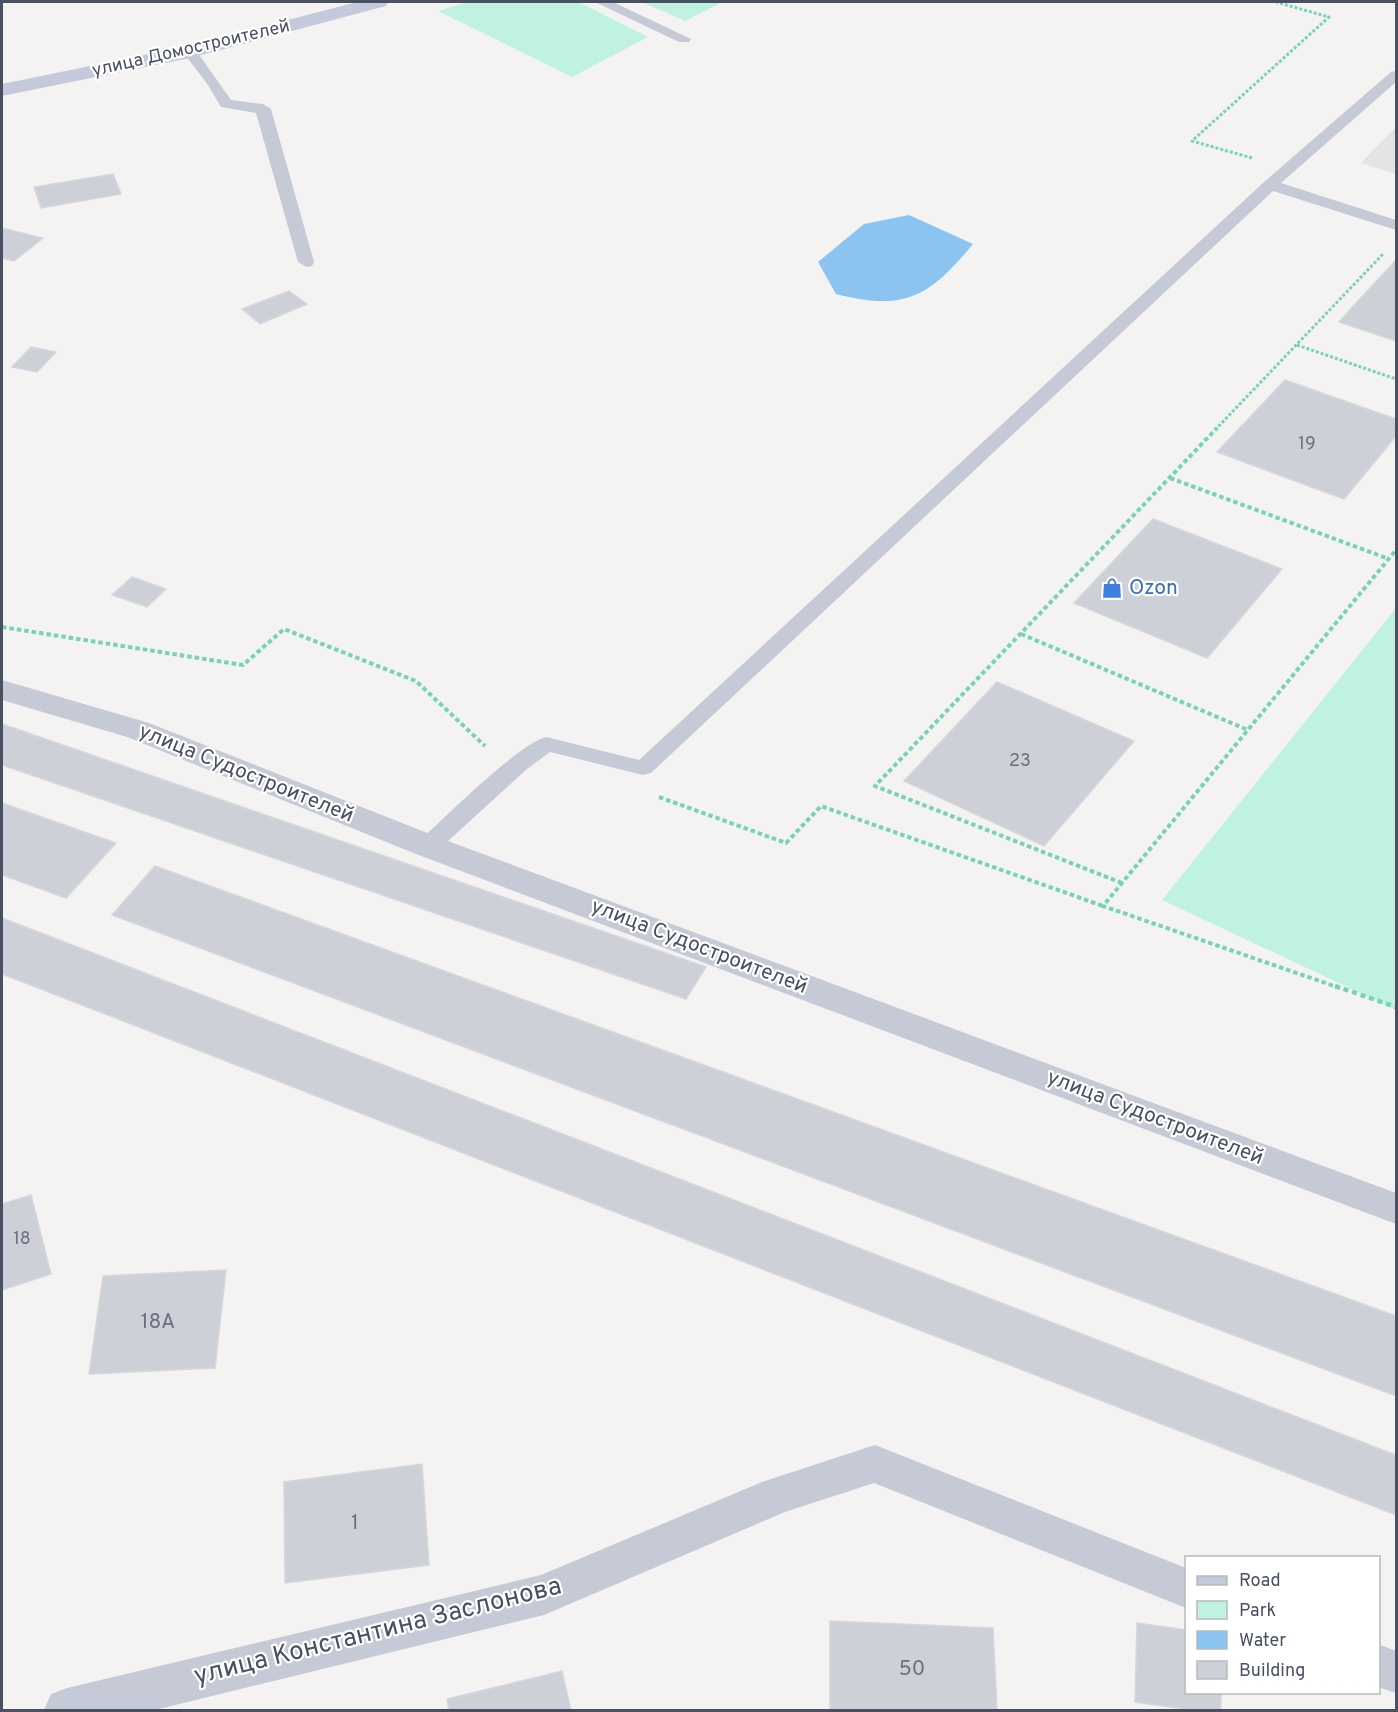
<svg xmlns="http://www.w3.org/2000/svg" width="1398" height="1712" font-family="Overpass,sans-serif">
	<rect width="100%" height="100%" fill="#f4f3f2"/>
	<path fill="#e5e4e4" d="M 1396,127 L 1396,174 L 1361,163 Z"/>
	<path fill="#c0f2e0" d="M 467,2 L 579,2 L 648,37 L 572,77 L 438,11 Z
		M 642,2 L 723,2 L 685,21 Z
		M 1396,608 L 1396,1010 L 1162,900 Z"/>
	<path fill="#8cc4f1" d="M 909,215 L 973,244 C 930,296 905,312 836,294 L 818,262 L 864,224 Z"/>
	<path fill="#ced0d8" stroke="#d6d6de" stroke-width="1.5" d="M 113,174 L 121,194 L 41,208 L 34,187 Z
		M 2,228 L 43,238 L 14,261 L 2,258 Z
		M 1396,260 L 1396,341 L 1339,322 L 1358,301 Z
		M 289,291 L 307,304 L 260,324 L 242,309 Z
		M 31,347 L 56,352 L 37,372 L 12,367 Z
		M 1285,380 L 1396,419 L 1396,436 L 1344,499 L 1217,452 Z
		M 1153,519 L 1282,569 L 1207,658 L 1074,603 Z
		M 132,577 L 166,589 L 147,607 L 112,595 Z
		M 997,682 L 1134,741 L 1044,846 L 904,781 Z
		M 2,724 L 706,967 L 686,999 L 2,765 Z
		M 2,803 L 116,843 L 66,898 L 2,875 Z
		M 155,866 L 1396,1316 L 1396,1396 L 112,915 Z
		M 2,918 L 1396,1455 L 1396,1515 L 2,974 Z
		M 31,1195 L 51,1274 L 2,1290 L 2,1204 Z
		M 226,1270 L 215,1368 L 89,1374 L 103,1276 Z
		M 422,1464 L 429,1565 L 285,1583 L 284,1482 Z
		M 830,1621 L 993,1628 L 997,1710 L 830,1710 Z
		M 1137,1623 L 1186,1630 L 1186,1692 L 1221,1692 L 1221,1710 L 1193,1710 L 1135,1702 Z
		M 562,1671 L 571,1710 L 449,1710 L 447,1699 Z"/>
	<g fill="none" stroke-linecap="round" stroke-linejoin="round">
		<path stroke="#76d2bb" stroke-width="3" stroke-dasharray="3 2" stroke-linecap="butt" d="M 1252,158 L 1192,141 L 1329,17 L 1276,2
			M 1297,345 L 1396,379
			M 1215,430 L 1384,253"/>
		<path stroke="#76d2bb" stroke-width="4" stroke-dasharray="4.5 3" stroke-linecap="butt" d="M 1170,478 L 1389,559
			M 2,627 L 243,665 L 284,629 L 416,681 L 485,746
			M 1021,634 L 1248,730
			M 659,797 L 786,843 L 821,806 L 1103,906
			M 1122,883 L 875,786 L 1217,428
			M 1340,988 L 1103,906 L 1396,550"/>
		<path stroke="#76d2bb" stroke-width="4.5" stroke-dasharray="5 4" stroke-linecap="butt" d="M 1335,986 L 1396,1007"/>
		<path fill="#c6cad7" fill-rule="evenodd" d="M 595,2 L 613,2 L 691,39 L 689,42 L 679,42 Z
			M 190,48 L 195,49 L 231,100 L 263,104 L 271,109 L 314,262 L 312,266 L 306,267 L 298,262 L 256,113 L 221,107 L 208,85 L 183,52 Z
			M 1396,71 L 1396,82 L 1281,183 L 1396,220 L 1396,230 L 1273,191 L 651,773 L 643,775 L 550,752 L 527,769 L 436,852 L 428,854 L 420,852 L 417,846 L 420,840 C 446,817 517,745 546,737 L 639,760 L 1264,182 L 1391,72 Z"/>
		<path fill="#c6cad7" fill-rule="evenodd" d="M 2,680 L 149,723 L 440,838 L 1396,1193 L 1396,1224 L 416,854 L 127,737 L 2,700 Z
			M 875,1445 L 1186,1568 L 1186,1608 L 874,1483 L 785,1512 L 544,1615 L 155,1710 L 44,1710 L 51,1694 L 67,1688 L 541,1575 L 762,1482 Z
			M 1378,1644 L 1396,1651 L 1396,1693 L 1378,1687 Z"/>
		<path fill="#c4cadb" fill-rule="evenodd" d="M 357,2 L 389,2 L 386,6 L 190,58 L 2,96 L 2,84 L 188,46 Z"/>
	</g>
	<defs>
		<g id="shop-bare" transform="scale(1.62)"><path d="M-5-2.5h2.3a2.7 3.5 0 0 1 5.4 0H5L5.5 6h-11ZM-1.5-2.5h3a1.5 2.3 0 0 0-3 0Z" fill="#3f7fe0" stroke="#fff" stroke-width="2.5" paint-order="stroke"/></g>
	</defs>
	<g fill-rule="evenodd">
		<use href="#shop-bare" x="1112" y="588"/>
	</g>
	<g text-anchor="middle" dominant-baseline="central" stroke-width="4.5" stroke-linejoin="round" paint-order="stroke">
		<g font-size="18" fill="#495061" stroke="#fff">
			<text transform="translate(191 49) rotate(-13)">улица Домостроителей</text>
		</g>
		<g font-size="18" fill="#6a707f">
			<text x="1307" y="444">19</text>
			<text x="1020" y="761">23</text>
			<text x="22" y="1239">18</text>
		</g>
		<g font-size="21" fill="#366cbe" stroke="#fff" text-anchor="start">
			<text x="1129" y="588">Ozon</text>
		</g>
		<g font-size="21" fill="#495061" stroke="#fff">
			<text transform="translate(246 774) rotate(22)">улица Судостроителей</text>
			<text transform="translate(699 947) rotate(21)">улица Судостроителей</text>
			<text transform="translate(1155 1118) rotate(21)">улица Судостроителей</text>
		</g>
		<g font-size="21" fill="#6a707f">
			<text x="158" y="1322">18А</text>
			<text x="355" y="1523">1</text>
			<text x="912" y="1669">50</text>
		</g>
		<g font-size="26" fill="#495061" stroke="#fff">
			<text transform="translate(378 1632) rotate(-14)">улица Константина Заслонова</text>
		</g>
	</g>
	<rect width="1398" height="1712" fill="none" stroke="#495061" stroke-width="6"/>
	<rect x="1185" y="1556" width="195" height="138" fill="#ffffff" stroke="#b6b9c0" stroke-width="1.5"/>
	<rect x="1197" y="1576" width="30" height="9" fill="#c4cadb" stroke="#b6b9c0" stroke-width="1.5"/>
	<text x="1239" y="1586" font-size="18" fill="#495061">Road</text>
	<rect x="1197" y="1601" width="30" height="18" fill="#c0f2e0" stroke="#b6b9c0" stroke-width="1.5"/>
	<text x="1239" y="1616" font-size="18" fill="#495061">Park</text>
	<rect x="1197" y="1631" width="30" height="18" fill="#8cc4f1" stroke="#b6b9c0" stroke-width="1.5"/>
	<text x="1239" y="1646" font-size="18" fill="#495061">Water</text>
	<rect x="1197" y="1661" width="30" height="18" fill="#ced0d8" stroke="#b6b9c0" stroke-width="1.5"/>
	<text x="1239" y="1676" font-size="18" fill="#495061">Building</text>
</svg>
